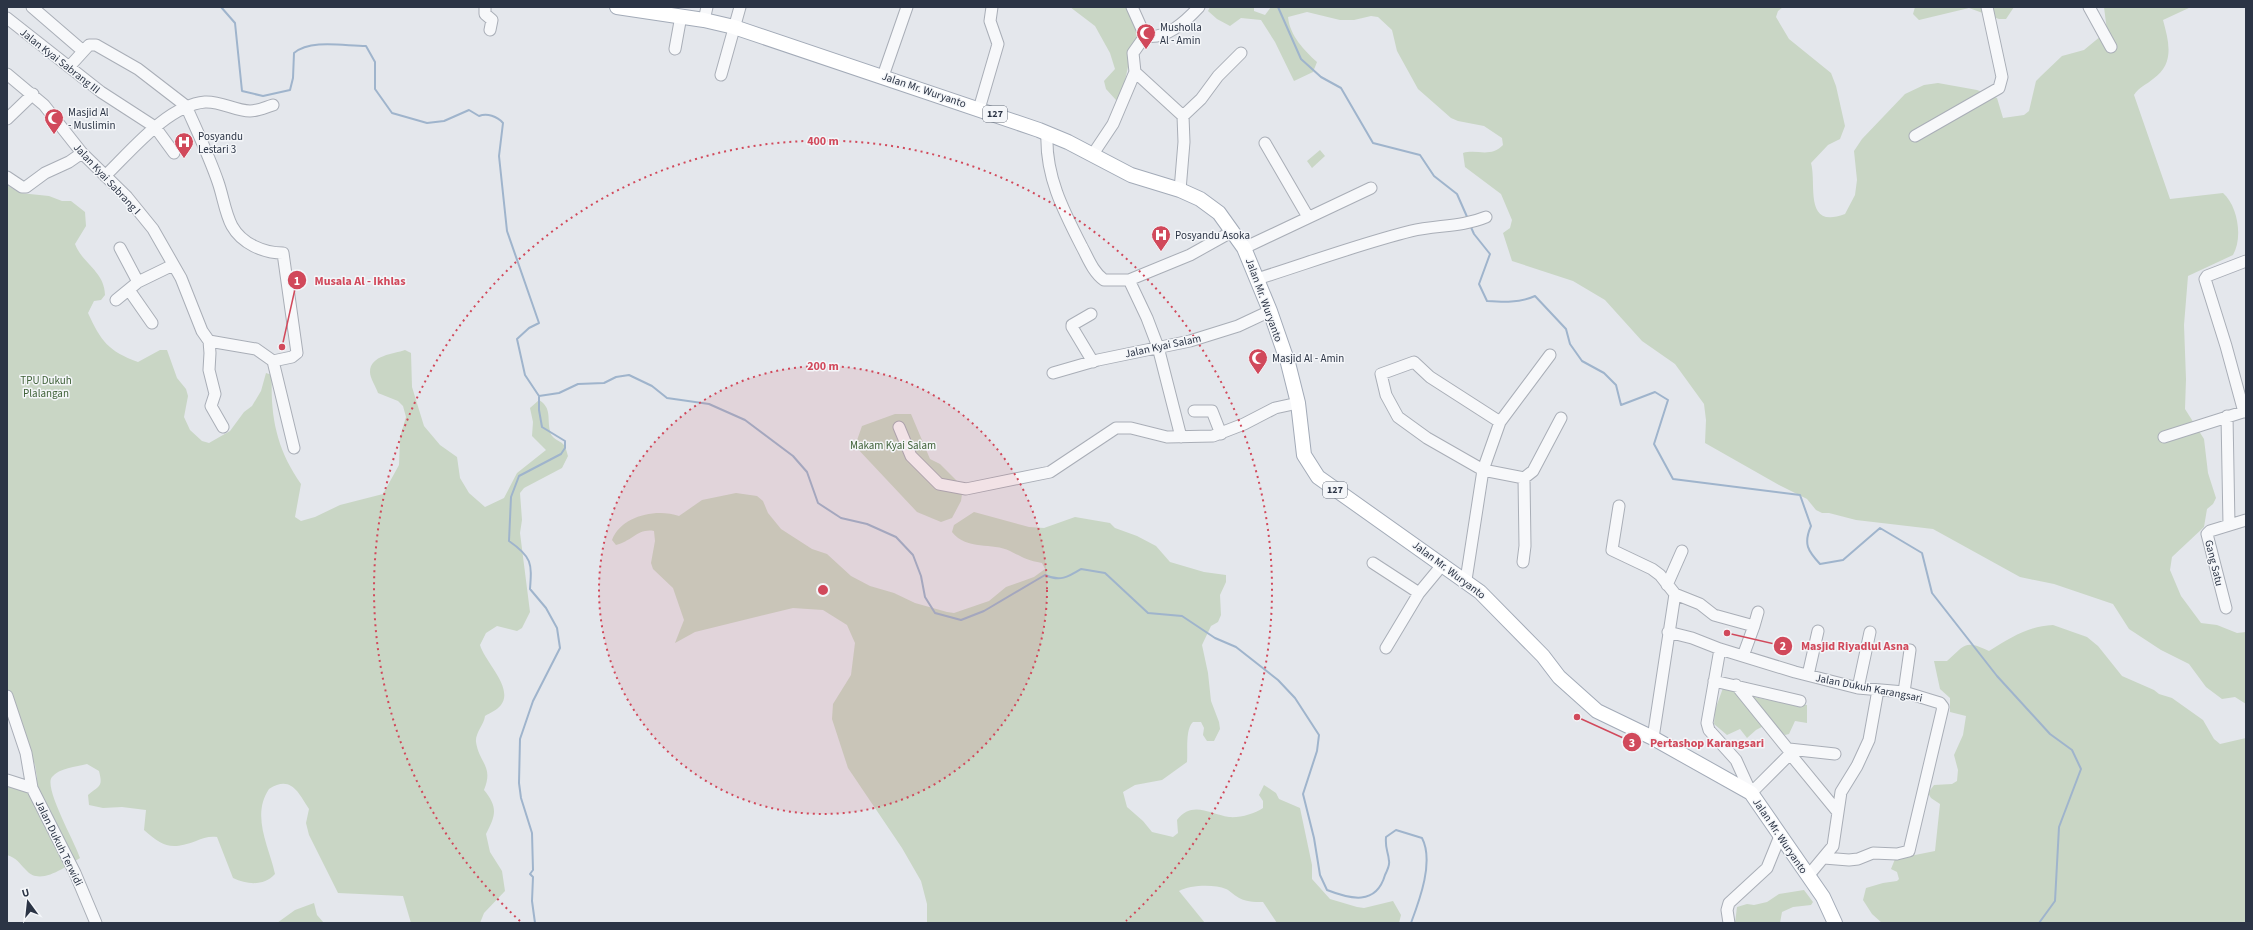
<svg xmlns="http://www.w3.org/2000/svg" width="2253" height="930" font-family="'Source Sans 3',sans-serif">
	<rect width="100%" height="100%" fill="#e4e7ec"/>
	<path fill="#c9d6c5" d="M 1070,7 L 1133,7 L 1139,14 L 1138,36 L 1131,53 L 1121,99 L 1116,100 L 1106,89 L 1104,81 L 1115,69 L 1110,53 L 1095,26 Z
		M 1210,7 L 1254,7 L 1254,11 L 1265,15 L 1271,7 L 1783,7 L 1778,11 L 1776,17 L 1789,39 L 1831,73 L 1836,86 L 1845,126 L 1840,139 L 1828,145 L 1811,163 C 1817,184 1803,230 1845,214 L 1855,195 L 1857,180 L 1854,151 L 1862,139 L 1905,94 L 1924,85 L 1938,83 L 1977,90 L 1997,98 L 2003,118 L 2024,115 L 2029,111 L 2036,81 L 2041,76 L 2062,56 L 2084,50 L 2107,31 L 2104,7 L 2191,7 L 2163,20 C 2169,42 2175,64 2153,79 C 2146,85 2139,87 2134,95 L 2170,199 L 2223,193 C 2238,206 2243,238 2233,255 L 2188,276 L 2184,325 L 2186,379 L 2185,409 L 2204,439 L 2208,473 L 2216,498 L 2213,504 L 2207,509 L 2204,527 L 2172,557 L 2170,570 L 2181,596 L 2201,623 L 2217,625 L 2237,633 L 2246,632 L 2246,704 L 2235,697 L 2222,699 L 2206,687 L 2189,664 L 2161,650 L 2129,629 L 2113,604 L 2054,584 L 2020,577 L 1933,529 L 1856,520 L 1829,513 L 1822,513 L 1816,510 L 1807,499 L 1779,485 L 1705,443 L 1706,420 L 1704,404 L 1675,364 L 1642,341 L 1605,300 L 1573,281 L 1512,261 L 1503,233 L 1510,228 L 1512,220 L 1501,194 L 1465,167 L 1463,153 C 1477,149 1491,158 1503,145 L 1502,138 L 1484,126 L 1458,121 L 1451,118 L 1418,89 L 1397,51 L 1392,30 L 1378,17 L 1371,16 L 1354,20 L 1340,20 L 1307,12 L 1288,17 C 1290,36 1304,50 1317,62 L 1313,72 L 1294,81 L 1275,42 L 1261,20 L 1241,18 L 1230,26 L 1217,19 L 1208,11 Z
		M 1915,7 L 2014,7 L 2006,19 L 1999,19 L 1969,8 L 1919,20 L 1913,14 Z
		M 1320,150 L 1325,156 L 1312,168 L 1307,161 Z
		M 7,185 L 20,193 L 49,196 L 62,201 L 71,201 L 85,212 L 86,226 L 75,244 C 82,263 105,272 105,295 L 101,300 L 94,301 L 88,313 C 101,341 108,351 138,362 L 160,350 L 167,350 L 177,378 L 186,389 L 188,396 L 184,417 L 190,430 L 202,441 L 209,443 L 230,431 L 244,412 L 252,406 L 261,391 L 266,373 L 272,375 C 270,417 277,450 301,484 L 295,517 L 301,521 L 315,517 L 340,505 L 383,494 L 399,465 L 400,437 L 406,417 L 403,406 L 398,401 L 378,393 C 376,387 370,378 370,372 C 370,355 394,354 405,350 L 411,353 L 412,387 L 424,426 L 440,445 L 457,457 L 460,478 L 469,493 L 485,507 L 504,498 L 517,473 L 546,450 L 532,436 L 533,422 L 530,408 L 539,400 C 552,408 547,418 550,431 C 551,439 559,440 563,444 C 566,447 567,453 568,456 L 562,468 L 524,488 L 520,493 L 522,520 L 520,533 L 530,612 L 522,628 L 517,631 L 497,626 L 486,633 L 480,645 C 485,662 514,688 501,705 C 497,710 490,713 485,716 C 484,725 475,733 476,742 C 479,763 494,766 484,790 C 498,807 496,815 486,834 L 490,852 L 502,871 L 505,891 L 484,913 L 480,923 L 411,923 L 403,896 L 338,893 L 309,835 L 306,823 L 309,809 C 298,792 291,775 269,789 C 251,816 269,846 275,874 C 264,886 248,885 233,878 L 217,837 C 209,836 203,838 196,841 C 171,850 163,847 144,830 L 146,810 L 122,807 L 103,808 L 89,805 L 88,795 C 100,785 103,787 99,771 L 87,764 C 76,767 59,768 52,777 C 43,787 76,844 80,858 C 66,866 40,887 26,870 C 19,863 17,858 7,855 L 7,787 L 24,790 L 37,778 L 35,765 L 7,698 Z
		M 895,414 L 911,414 L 930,459 L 940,464 L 963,487 L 961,501 L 952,518 L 941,522 L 917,512 L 855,446 L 862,426 Z
		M 736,493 L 757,496 L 763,501 L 768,513 L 781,529 L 812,549 L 827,554 L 851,576 L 870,586 L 894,593 L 915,603 L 947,612 L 954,613 L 989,601 L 1006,587 L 1034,577 L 1045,569 L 1042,563 C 1026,560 1024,558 1010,551 C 993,542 967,551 952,532 L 954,525 L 974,512 L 1029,527 L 1044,528 L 1075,517 L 1110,523 L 1115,528 L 1137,536 L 1156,546 L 1170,562 L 1204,572 L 1226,575 L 1226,582 L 1220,595 L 1221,615 L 1218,622 L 1211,626 L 1202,645 L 1208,673 L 1211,701 L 1219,722 L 1220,729 L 1214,741 L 1207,741 L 1203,735 L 1204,728 L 1201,722 L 1193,722 C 1185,729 1188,751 1187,762 L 1162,780 L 1135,785 L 1123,792 L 1127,807 L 1143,821 L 1152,832 L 1173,837 L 1178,833 L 1177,820 C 1192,800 1210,814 1229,817 C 1240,818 1254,814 1263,808 L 1263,801 L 1259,795 L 1264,785 L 1276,793 L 1279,799 L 1300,808 L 1312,865 L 1312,879 L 1330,899 L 1357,907 L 1364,908 L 1393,901 L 1401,915 L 1399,923 L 1277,923 L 1263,902 C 1254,902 1244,902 1236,896 C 1233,894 1229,890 1226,889 C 1214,884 1190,885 1179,891 L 1205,923 L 927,923 L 927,904 L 921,881 L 902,848 L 848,768 L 832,719 L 833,704 L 851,675 L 855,643 L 847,625 L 823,610 L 793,608 L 695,632 L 675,643 L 684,620 L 673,588 L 653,569 L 651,563 L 655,541 L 654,531 C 638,528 631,542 616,545 L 612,540 C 621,516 656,508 679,516 L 702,500 Z
		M 2053,625 L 2087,637 L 2098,646 L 2122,676 L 2154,690 L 2159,694 L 2172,698 L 2203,720 L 2214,739 L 2220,744 L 2246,738 L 2246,923 L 1882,923 L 1872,914 L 1863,900 L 1866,888 L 1883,883 L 1897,881 L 1899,879 L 1897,872 L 1891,869 L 1895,859 L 1935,851 L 1940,804 L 1931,798 L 1928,793 L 1934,785 L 1952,784 L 1957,781 L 1958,770 L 1954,755 L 1963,735 L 1966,716 L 1950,712 L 1950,698 L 1940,689 L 1934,661 L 1947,661 C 1966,644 1965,640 1989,651 C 2010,638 2028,626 2053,625 Z
		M 1723,688 C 1751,697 1777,703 1807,705 L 1807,723 L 1795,721 L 1789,734 L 1785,735 L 1771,722 L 1756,730 L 1747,738 L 1740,729 L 1727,735 L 1714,724 L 1715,710 Z
		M 1804,890 L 1813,902 L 1811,905 L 1793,907 L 1782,912 L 1780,923 L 1735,923 L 1737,907 L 1747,904 L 1754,905 L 1767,902 L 1779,894 Z
		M 314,903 L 317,915 L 324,923 L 277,923 L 295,910 Z"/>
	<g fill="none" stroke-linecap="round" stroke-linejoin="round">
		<path stroke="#9fb4cc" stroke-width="2" d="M 221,7 L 235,23 L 242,91 L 263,96 L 290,90 L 293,78 L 294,53 C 311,39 344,46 366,46 L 375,62 L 375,89 L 392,113 L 427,123 L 444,121 L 469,110 L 479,116 C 487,113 497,116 503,123 L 499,156 L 507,231 L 539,323 L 529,328 L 517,339 L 525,375 L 539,396 L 559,393 L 578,384 L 604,383 L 616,377 L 629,375 L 652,386 L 667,398 L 709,404 L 745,420 L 793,456 L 807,472 L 818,503 L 841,518 L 867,524 L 896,537 L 913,555 L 921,576 L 925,597 L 935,613 L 961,620 L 984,611 L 1045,575 C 1060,582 1068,577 1081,569 L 1105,573 L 1148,613 L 1182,616 L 1215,638 L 1236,647 L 1278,680 L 1295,698 L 1319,735 L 1317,751 L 1303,794 L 1314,838 L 1320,875 L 1327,890 C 1350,899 1376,906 1385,875 C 1387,871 1390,865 1389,861 C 1388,850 1385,850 1386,837 L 1396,830 L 1422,838 C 1434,861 1420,899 1411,923
			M 1278,7 L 1301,59 L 1321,77 L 1341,88 L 1373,143 L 1420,155 L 1434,176 L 1457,194 L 1468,219
			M 1470,225 L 1474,234 L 1490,254 L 1479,284 L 1487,301 C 1503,302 1520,303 1535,296 L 1566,329 L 1570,344 L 1582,361 L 1604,373 L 1616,385 L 1621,405 L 1655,392 L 1668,400 L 1654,444 L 1673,479 L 1800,495 L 1811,526 C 1803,544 1808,551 1820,564 L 1843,560 L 1880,528 L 1922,553 L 1932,593 L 1997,676 L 2050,734 L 2072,750 L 2081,769 L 2059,827 L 2055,901 L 2039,923
			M 535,923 L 532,901 L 533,877 L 530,874 L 533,870 L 532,833 L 521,798 L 519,783 L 520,739 L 533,701 L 560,648 L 557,628 L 546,608 L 530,589 C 532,563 532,557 509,541 L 511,497 L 519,476 L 561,454 L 565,448 L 565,441 L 542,427 L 539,410 L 539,397"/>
		<g stroke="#a9aeb7" stroke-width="13">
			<path id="minor" d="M 32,7 L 83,51
				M 485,7 L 485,14 L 492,20 L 490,30
				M 1132,7 L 1145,36 L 1133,53 L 1135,72 L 1183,116 L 1184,142 L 1180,190
				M 2089,7 L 2111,47
				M 7,18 L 101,92 L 155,127 L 174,153
				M 704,20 L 707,7
				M 1145,36 C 1166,40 1185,22 1199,7
				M 675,49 L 681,16
				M 69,67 L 89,45 L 96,45 L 138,69 L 186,106
				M 7,74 L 44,105 L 82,153 L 127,197 L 153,229 L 181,278 L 202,331 L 209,341 L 210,353 L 209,370 L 215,394 L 211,406 L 223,427
				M 721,75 L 740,7
				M 883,76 L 907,7
				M 186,106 C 197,131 209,156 218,182 C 223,196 225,213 232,226 C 242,244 264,253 283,253 L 297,353 L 292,357 L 273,361
				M 979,109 L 998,44 L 990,21 L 992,7
				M 1183,116 L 1201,99 L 1218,76 L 1241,53
				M 7,119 L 33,94
				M 1047,133 C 1045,175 1063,210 1082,247 C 1088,258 1093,272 1104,280 L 1129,280 L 1147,318 L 1158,347 L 1181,437
				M 1915,136 L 1999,88 L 2002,77 L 1987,7
				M 1265,143 L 1308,217
				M 1093,154 L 1113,124 L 1135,72
				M 105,176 C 131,151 168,105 205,102 C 221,101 235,111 250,111 C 258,111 266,107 273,105
				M 7,177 L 22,187 L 26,187 L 45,173 L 69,162 L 82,153
				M 120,248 L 138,282
				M 1244,248 L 1371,188
				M 1257,279 C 1308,263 1359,244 1411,231 C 1436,225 1462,227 1486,217
				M 1129,280 L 1190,255 L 1233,231
				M 129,290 L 152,323
				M 116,300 L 138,282 L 173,265
				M 1091,314 L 1072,325 L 1072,327 L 1093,362
				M 209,341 L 256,349 L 273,361 L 294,448
				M 1053,373 L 1098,360 L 1190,341 L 1238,326 L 1270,311
				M 1194,411 L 1212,411 L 1221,434
				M 2244,412 L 2226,346 L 2205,279 L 2207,276 L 2246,261
				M 2227,416 L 2229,525
				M 1500,422 L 1430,377 L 1414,362 L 1381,374 L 1386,395 L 1398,417 L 1427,438 L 1483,470 L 1524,478
				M 899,427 L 911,456 L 939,484 L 966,489 L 1050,472 L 1116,428 L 1131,428 L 1167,437 L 1213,436 L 1244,424 L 1275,408 L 1298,403
				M 2164,437 L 2246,411
				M 1619,506 L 1612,550 L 1652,569 L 1660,575 L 1675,594 L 1653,738
				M 1523,562 L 1525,546 L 1524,478 L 1533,471 L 1561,418
				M 1373,563 L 1419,593
				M 1466,580 L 1483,470 L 1500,422 L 1550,355
				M 1667,585 L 1682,551
				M 1675,594 L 1700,604 L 1714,615 L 1754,626 L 1743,656
				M 2226,608 L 2207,534 L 2210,531 L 2246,520
				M 1754,626 L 1758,612
				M 1668,632 L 1692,638 L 1720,649 L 1795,672 L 1858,688 L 1904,692 L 1940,703 L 1943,707 L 1909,851 L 1897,854 L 1873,853 L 1858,859 L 1849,860 L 1824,858
				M 1386,648 L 1419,593 L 1443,564
				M 1720,649 L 1707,723 L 1709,730 L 1736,760 L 1751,793 L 1791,753 L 1736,685
				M 1808,675 L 1818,631
				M 1714,681 L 1800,701
				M 1858,688 L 1870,632
				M 1904,692 L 1910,650
				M 7,696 L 26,753 L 32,788 L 75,873 L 96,923
				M 1789,749 L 1835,754
				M 1791,755 L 1837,811
				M 7,780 L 32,788
				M 1808,876 L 1833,846 L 1841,792 L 1857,766 L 1869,740 L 1878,690
				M 1729,923 L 1727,910 L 1729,903 L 1767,868 L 1780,836"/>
		</g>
		<g stroke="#a3abb8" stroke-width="16">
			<path id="major" d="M 617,7 L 704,20 L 734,27 L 1039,130 L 1068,142 L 1131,175 L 1180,190 L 1200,199 L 1219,213 L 1244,248 L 1270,311 L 1288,363 L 1298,403 L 1304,455 L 1318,477 L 1480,592 L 1543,656 L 1559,677 L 1597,711 L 1653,738 L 1751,793 L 1823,897 L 1835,923"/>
		</g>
		<use href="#minor" stroke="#f7f8fa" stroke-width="11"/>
		<use href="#major" stroke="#fff" stroke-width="14"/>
	</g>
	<circle cx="823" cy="590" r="224" fill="#d1495b" fill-opacity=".12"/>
	<g fill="none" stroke="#d1495b" stroke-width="2" stroke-dasharray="2 4">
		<circle cx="823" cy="590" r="224"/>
		<path d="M520 921A449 449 0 1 1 1126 921"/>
	</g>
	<defs>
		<g id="mosque-pin" transform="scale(1)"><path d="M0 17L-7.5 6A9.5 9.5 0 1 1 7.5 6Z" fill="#d1495b" stroke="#f4f6f9"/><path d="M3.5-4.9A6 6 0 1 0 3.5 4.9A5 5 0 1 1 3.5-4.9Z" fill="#fff"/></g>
		<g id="hospital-pin" transform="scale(1)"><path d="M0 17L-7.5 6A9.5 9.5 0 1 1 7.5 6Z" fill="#d1495b" stroke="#f4f6f9"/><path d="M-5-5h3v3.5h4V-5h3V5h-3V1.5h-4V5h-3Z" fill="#fff"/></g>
	</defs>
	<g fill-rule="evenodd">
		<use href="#mosque-pin" x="1146" y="33"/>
		<use href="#mosque-pin" x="54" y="118"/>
		<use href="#hospital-pin" x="184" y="142"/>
		<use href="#hospital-pin" x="1161" y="235"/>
		<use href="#mosque-pin" x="1258" y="358"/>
	</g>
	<g text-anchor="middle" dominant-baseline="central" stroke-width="3" stroke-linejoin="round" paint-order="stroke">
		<g fill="#f4f6f9" stroke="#676e7b" stroke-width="1">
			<rect x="983" y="106" width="24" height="16" rx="3"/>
			<rect x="1323" y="482" width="24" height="16" rx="3"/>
		</g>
		<g font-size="10" font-weight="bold" fill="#2b3445">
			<text x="995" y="114">127</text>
			<text x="1335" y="490">127</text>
		</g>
		<g font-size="11" fill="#2b3445" stroke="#f4f6f9" text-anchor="start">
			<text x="1160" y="27">Musholla<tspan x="1160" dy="13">Al - Amin</tspan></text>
			<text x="68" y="112">Masjid Al<tspan x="68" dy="13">- Muslimin</tspan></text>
			<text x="198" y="136">Posyandu<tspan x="198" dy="13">Lestari 3</tspan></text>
			<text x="1175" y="235">Posyandu Asoka</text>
			<text x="1272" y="358">Masjid Al - Amin</text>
		</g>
		<g font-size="11" fill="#2b3445" stroke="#f4f6f9">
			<text transform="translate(60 61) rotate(38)">Jalan Kyai Sabrang III</text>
			<text transform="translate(924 90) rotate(19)">Jalan Mr. Wuryanto</text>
			<text transform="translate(107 179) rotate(47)">Jalan Kyai Sabrang I</text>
			<text transform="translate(1264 300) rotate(70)">Jalan Mr. Wuryanto</text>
			<text transform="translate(1163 346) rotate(-12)">Jalan Kyai Salam</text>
			<text transform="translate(2214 563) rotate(76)">Gang Satu</text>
			<text transform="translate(1449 570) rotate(37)">Jalan Mr. Wuryanto</text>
			<text transform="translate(1869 688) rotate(11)">Jalan Dukuh Karangsari</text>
			<text transform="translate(1780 836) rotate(56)">Jalan Mr. Wuryanto</text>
			<text transform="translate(59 843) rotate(64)">Jalan Dukuh Terwidi</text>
		</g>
		<g font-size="11" fill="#3f6138" stroke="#f4f6f9">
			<text x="46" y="380">TPU Dukuh<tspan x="46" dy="13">Plalangan</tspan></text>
			<text x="893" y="445">Makam Kyai Salam</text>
		</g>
	</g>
	<circle cx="823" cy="590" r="6" fill="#d1495b" stroke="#f4f6f9" stroke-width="2"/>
	<g font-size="12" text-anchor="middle" font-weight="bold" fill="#d1495b" stroke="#f4f6f9" stroke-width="3" stroke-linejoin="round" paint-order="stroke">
		<text x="823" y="145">400 m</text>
		<text x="823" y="370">200 m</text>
	</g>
	<path fill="none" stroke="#d1495b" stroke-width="1.5" d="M282 347L297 280M1727 633L1783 646M1577 717L1632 742"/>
	<g fill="#d1495b" stroke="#f4f6f9" stroke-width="1.5">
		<circle cx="282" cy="347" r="4"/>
		<circle cx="1727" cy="633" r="4"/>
		<circle cx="1577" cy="717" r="4"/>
		<circle cx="297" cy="280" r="10"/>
		<circle cx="1783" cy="646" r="10"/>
		<circle cx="1632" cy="742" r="10"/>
	</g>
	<g font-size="12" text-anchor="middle" font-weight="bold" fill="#fff">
		<text x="297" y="285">1</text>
		<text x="1783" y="650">2</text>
		<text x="1632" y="747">3</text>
	</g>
	<g font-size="12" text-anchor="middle" font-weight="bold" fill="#d1495b" stroke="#f4f6f9" stroke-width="3" stroke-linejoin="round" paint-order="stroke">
		<text x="360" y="285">Musala Al - Ikhlas</text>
		<text x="1855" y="650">Masjid Riyadlul Asna</text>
		<text x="1707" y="747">Pertashop Karangsari</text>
	</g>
	<rect width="2253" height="930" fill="none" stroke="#2b3445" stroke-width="16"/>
	<g transform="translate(28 902) rotate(345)" stroke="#f4f6f9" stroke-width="3" paint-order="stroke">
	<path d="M0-3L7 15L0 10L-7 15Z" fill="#2b3445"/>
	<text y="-6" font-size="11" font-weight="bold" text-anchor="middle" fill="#2b3445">U</text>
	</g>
</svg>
